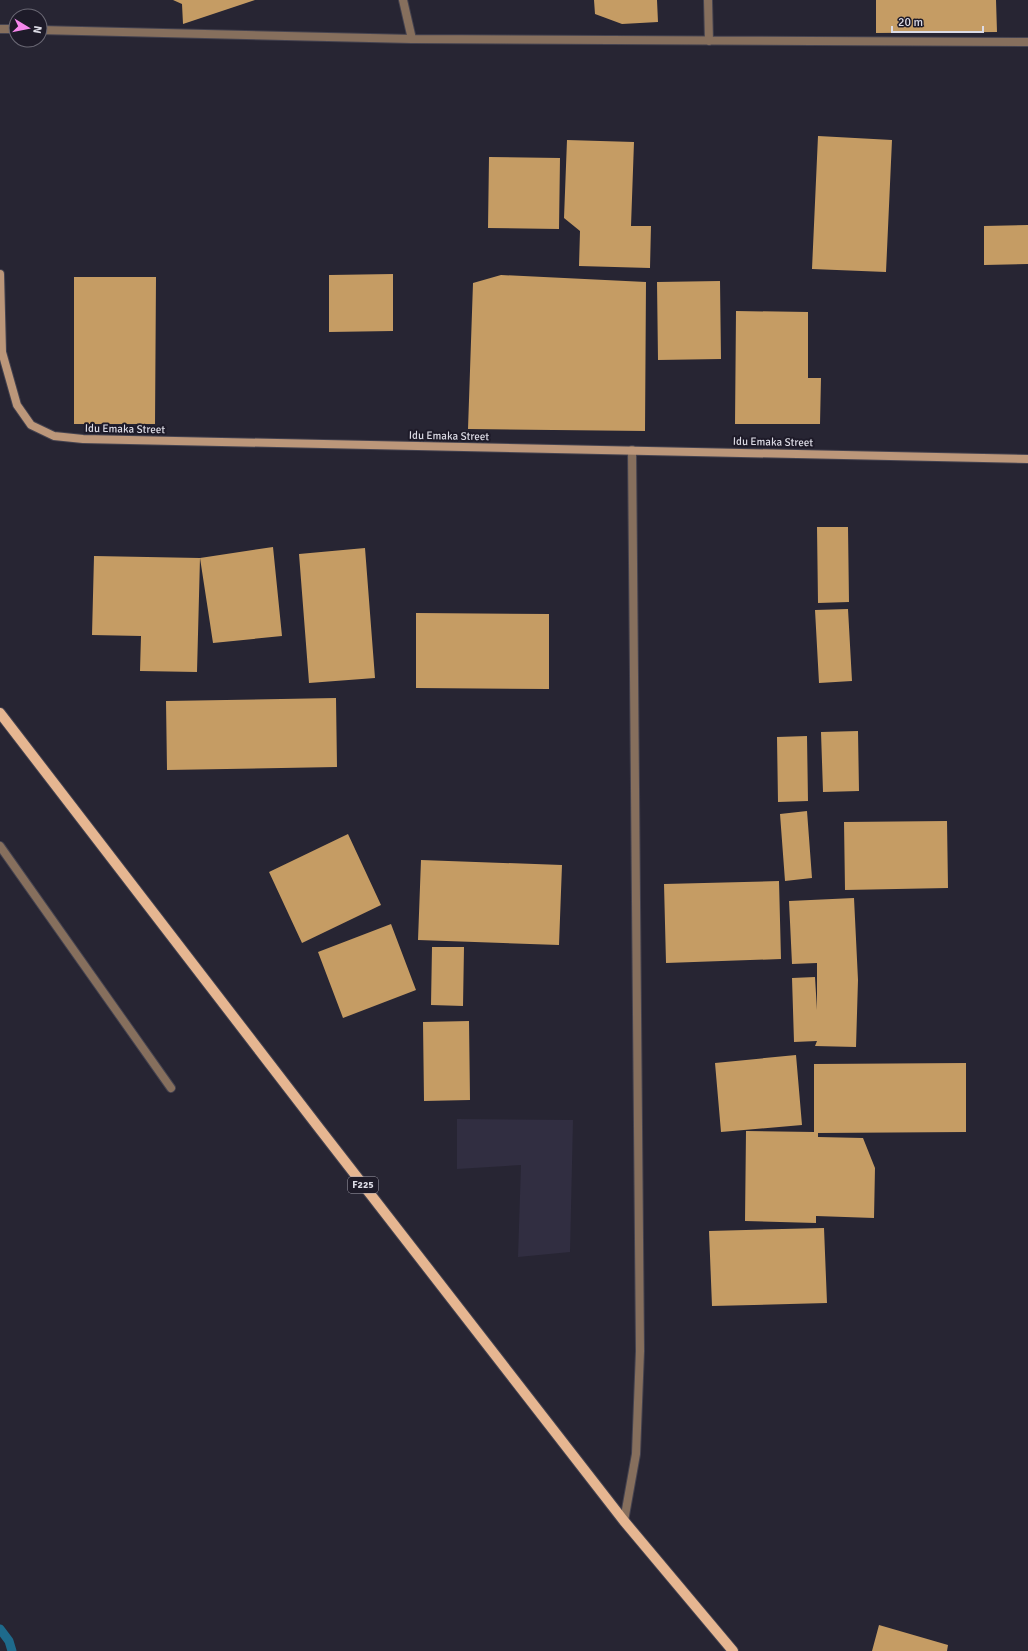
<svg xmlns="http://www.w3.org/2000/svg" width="1028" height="1651" font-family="Signika,sans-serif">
	<rect width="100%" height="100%" fill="#272533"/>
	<path fill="#312e41" d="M 457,1119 L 573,1120 L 570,1252 L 518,1257 L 521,1165 L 457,1169 Z"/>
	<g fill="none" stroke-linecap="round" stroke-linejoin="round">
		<path stroke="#1e6a8b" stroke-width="9" d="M 0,1629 L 9,1641 L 12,1651"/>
	</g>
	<path fill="#c59c64" d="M 173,0 L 255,0 L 183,24 L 182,4 Z
		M 594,0 L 657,0 L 658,22 L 622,24 L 595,14 Z
		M 876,0 L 996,0 L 997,32 L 876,33 Z
		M 818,136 L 892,140 L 886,272 L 812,269 Z
		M 567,140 L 634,142 L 631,226 L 651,226 L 650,268 L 579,266 L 580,231 L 564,218 Z
		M 489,157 L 560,158 L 559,229 L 488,228 Z
		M 1028,225 L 1028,264 L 984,265 L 984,226 Z
		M 393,274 L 393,331 L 329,332 L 329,275 Z
		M 501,275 L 646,282 L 645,431 L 468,429 L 473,283 Z
		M 74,277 L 156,277 L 155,424 L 74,424 Z
		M 720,281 L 721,359 L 658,360 L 657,282 Z
		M 736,311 L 808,312 L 808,378 L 821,378 L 820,424 L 735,424 Z
		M 817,527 L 848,527 L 849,602 L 818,603 Z
		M 273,547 L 282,636 L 213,643 L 200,558 L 197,672 L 140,671 L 141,636 L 92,635 L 94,556 L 200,558 Z
		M 365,548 L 375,678 L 309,683 L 299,554 Z
		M 848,609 L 852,681 L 819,683 L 815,610 Z
		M 416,613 L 549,614 L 549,689 L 416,688 Z
		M 336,698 L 337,767 L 167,770 L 166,701 Z
		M 858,731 L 859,791 L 823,792 L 821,732 Z
		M 807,736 L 808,801 L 778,802 L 777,737 Z
		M 807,811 L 812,878 L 785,881 L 780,814 Z
		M 947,821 L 948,888 L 845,890 L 844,822 Z
		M 348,834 L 381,905 L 302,943 L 269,872 Z
		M 421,860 L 562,865 L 559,945 L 418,940 Z
		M 779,881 L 781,959 L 666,963 L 664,884 Z
		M 854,898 L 858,980 L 856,1047 L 815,1046 L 817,1041 L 794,1042 L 792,978 L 815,977 L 817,1010 L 817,963 L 792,964 L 789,901 Z
		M 391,924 L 416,990 L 343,1018 L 318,952 Z
		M 432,947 L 464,947 L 463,1006 L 431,1005 Z
		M 469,1021 L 470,1100 L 424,1101 L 423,1022 Z
		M 796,1055 L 802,1125 L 721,1132 L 715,1063 Z
		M 966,1063 L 966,1132 L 818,1133 L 818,1137 L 863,1138 L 875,1168 L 874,1218 L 816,1216 L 816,1223 L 745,1221 L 746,1131 L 814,1132 L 814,1064 Z
		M 824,1228 L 827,1303 L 712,1306 L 709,1231 Z
		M 879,1625 L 948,1645 L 947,1651 L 872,1651 Z"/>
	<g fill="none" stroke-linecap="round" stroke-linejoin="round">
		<g stroke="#44424f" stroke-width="10">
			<path id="lane" d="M 0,846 L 171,1088"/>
		</g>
		<g stroke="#44424f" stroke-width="10">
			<path id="street" d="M 403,0 L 412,39
				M 708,0 L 709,41
				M 0,29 L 16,29
				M 40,30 L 412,39 L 1028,42
				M 624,1521 L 636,1454 L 640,1351 L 632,450"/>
		</g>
		<g stroke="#44424f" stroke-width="10">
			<path id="secondary" d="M 0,274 L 2,352 L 17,405 L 31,425 L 54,436 L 83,439 L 1028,459"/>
		</g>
		<g stroke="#44424f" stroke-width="12">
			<path id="primary" d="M 0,713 L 319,1128 L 624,1521 L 733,1651"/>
		</g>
		<use href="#lane" stroke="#866f5d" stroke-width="8"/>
		<use href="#street" stroke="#866f5d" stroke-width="8"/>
		<use href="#secondary" stroke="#bc977a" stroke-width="8"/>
		<use href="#primary" stroke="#e6b691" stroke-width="10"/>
	</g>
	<g text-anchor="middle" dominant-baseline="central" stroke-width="4" stroke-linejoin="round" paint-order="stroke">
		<rect fill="#1e1b29" stroke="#a3a1ad" stroke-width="1" x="348" y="1177" width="30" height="16" rx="3"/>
		<g font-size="10" font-weight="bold" fill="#dcdbe5">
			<text x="363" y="1185">F225</text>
		</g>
		<g font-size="11" fill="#dcdbe5" stroke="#1e1b29">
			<text transform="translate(125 429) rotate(1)">Idu Emaka Street</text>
			<text transform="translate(449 436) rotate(1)">Idu Emaka Street</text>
			<text transform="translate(773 442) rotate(1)">Idu Emaka Street</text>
		</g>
	</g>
	<g transform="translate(28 28) rotate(100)"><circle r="19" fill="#1e1b29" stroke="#6a6874"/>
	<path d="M0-3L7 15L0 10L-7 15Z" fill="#f688ed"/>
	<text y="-6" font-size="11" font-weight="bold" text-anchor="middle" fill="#dcdbe5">N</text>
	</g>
	<path d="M892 26v6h91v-6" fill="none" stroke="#dcdbe5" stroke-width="2"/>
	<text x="898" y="26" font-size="12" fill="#dcdbe5" stroke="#1e1b29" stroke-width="3" paint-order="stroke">20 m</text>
</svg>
